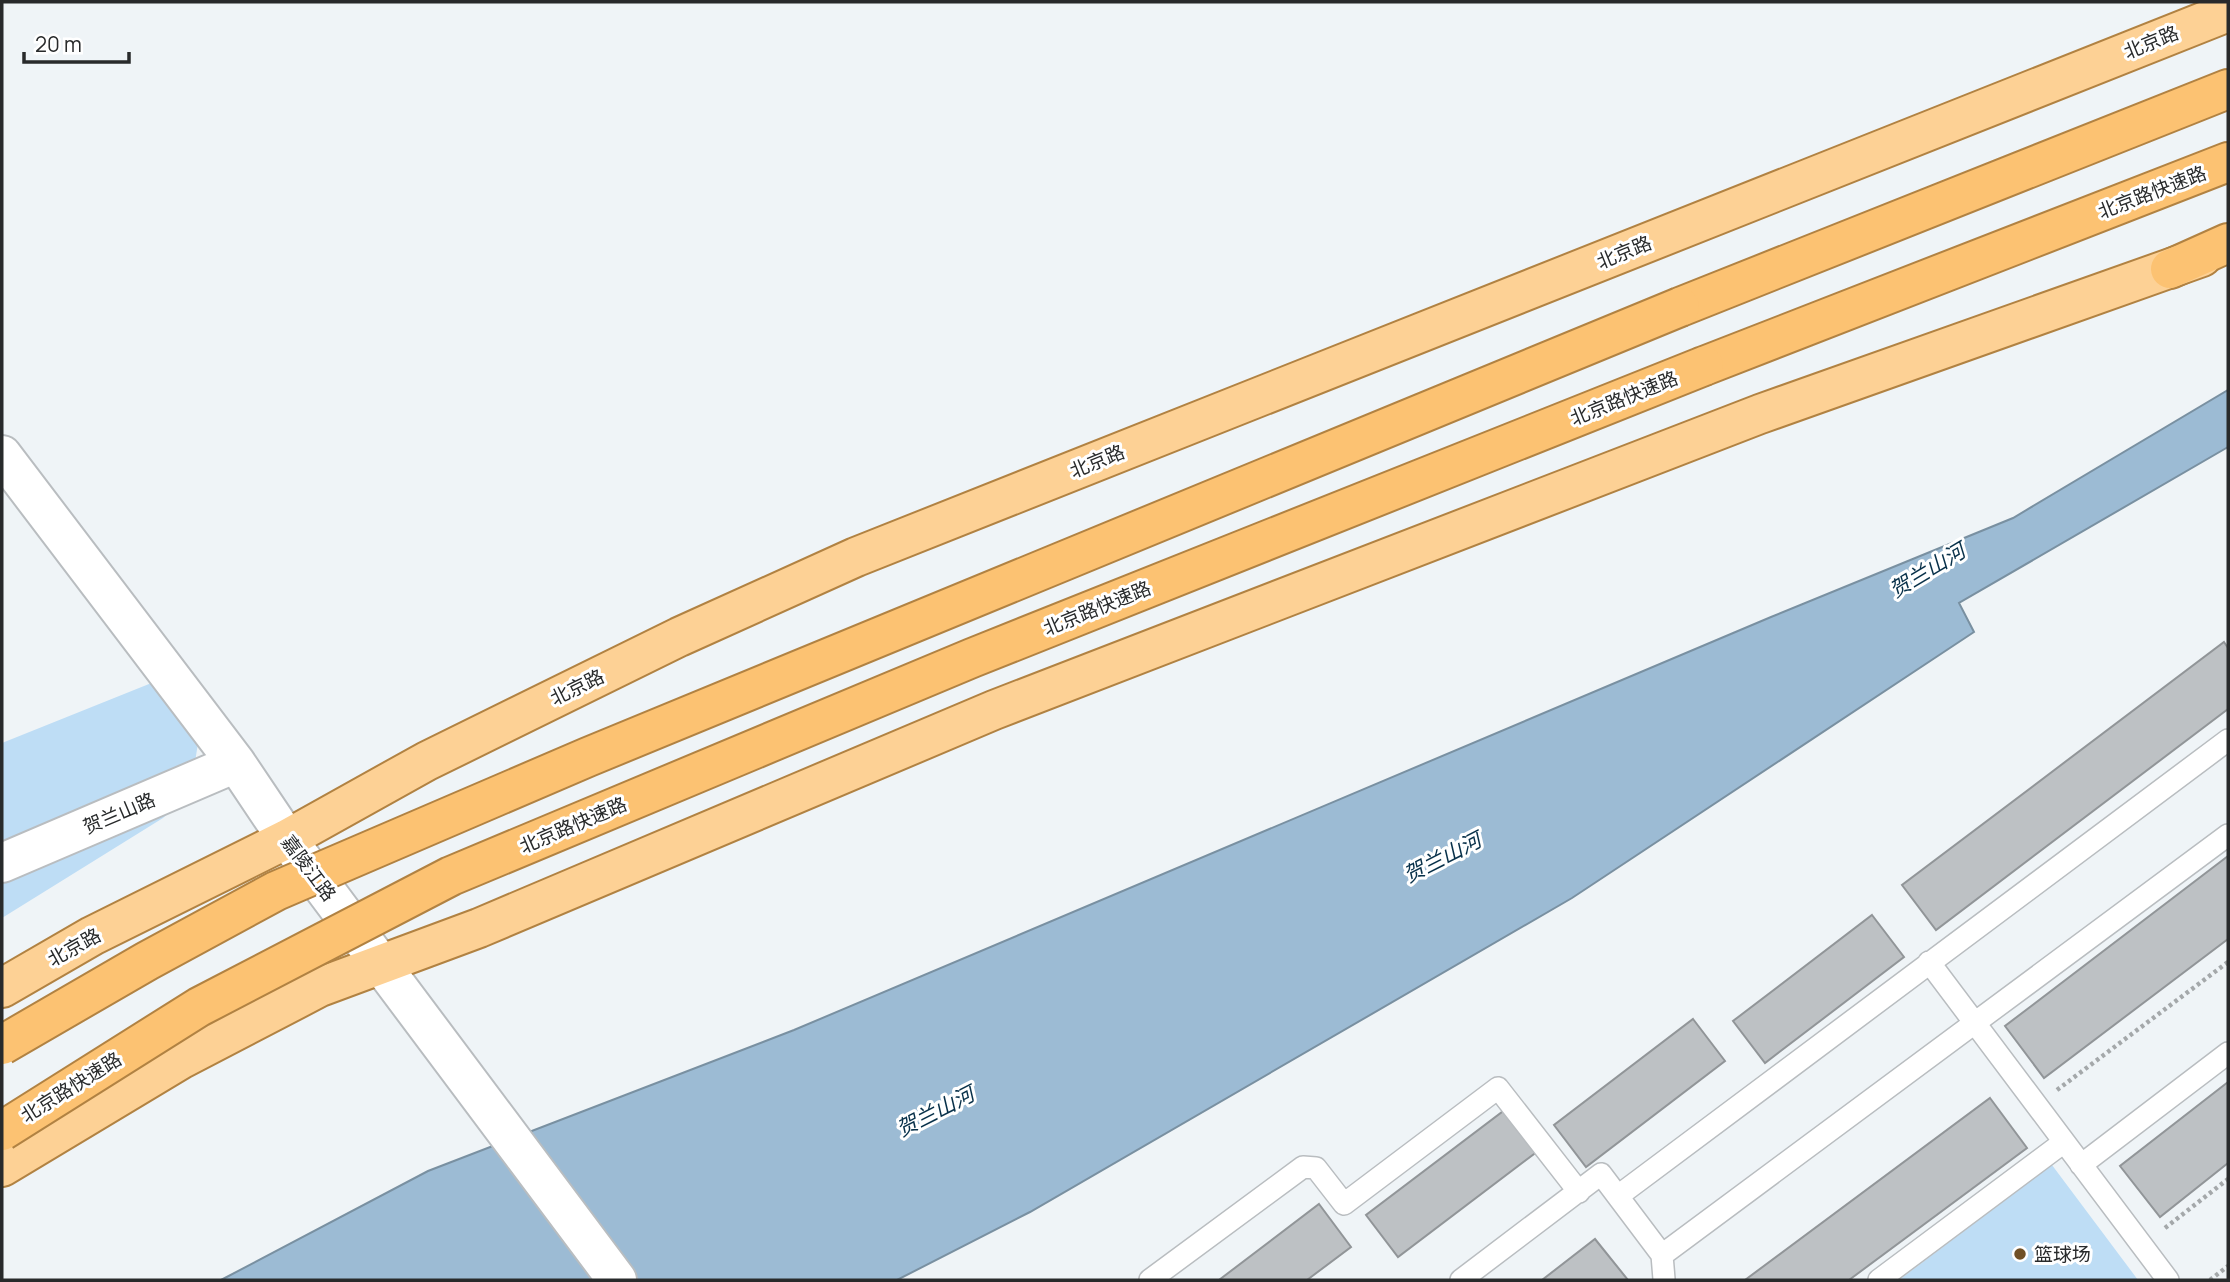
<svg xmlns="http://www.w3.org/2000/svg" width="2230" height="1282" font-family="Manrope,'Noto Sans SC',sans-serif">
	<rect width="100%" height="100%" fill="#eff4f7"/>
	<path fill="#beddf5" d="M 154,682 L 198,743 L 190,794 L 163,818 L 2,918 L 2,743 Z
		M 2052,1165 L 2138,1280 L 1899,1280 Z"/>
	<path fill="#9cbbd4" stroke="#7990a1" stroke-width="2" d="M 2228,390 L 2228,447 L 1959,603 L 1974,632 L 1572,898 L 1030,1212 L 897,1280 L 221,1280 L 428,1171 L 794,1030 L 1771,617 L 2013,518 Z"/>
	<path fill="#bdc1c4" stroke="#919598" stroke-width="2" d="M 2224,642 L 2228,648 L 2228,709 L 1936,930 L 1902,885 Z
		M 2228,856 L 2228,939 L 2044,1078 L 2005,1026 Z
		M 1872,915 L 1904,957 L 1765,1063 L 1733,1021 Z
		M 1693,1019 L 1725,1061 L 1586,1167 L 1554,1125 Z
		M 2228,1082 L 2228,1163 L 2160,1217 L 2120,1166 Z
		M 1990,1098 L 2027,1148 L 1849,1280 L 1745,1280 Z
		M 1506,1109 L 1538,1151 L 1398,1257 L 1366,1215 Z
		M 1319,1204 L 1351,1247 L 1307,1280 L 1219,1280 Z
		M 1595,1239 L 1628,1280 L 1542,1280 Z"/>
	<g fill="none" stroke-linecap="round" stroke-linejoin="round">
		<g stroke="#b9bdc0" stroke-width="24">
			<path id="service" d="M 1929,962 L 2168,1280
				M 2081,1165 L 2228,1053
				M 1618,1196 L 2228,740
				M 1664,1279 L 1662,1255 L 2228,835
				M 1150,1280 L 1303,1167 L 1316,1168 L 1344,1204 L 1498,1088 L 1579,1192
				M 1461,1280 L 1601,1174 L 1662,1255
				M 1879,1280 L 2064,1142"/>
		</g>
		<g stroke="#b9bdc0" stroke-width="42">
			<path id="tertiary" d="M 2,455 L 236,763 L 287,839 L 617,1280
				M 2,863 L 236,763"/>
		</g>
		<g stroke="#b18242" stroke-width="42">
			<path id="primary" d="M 2,988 L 92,936 L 287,839 L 427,761 L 679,637 L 856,557 L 2228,12
				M 2,1167 L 180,1060 L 320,987 L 479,928 L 994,710 L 1760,414 L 2202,257"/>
		</g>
		<g stroke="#b18242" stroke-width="42">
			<path id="trunk" d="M 2170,269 L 2228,243
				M 1680,307 L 2228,89
				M 1704,366 L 2228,162"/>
		</g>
		<path stroke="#a4a8aa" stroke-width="4.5" stroke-dasharray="3.5 3.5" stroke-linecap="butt" d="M 2057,1090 L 2228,962
			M 2165,1228 L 2228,1179
			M 2210,1280 L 2228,1266"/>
		<use href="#service" stroke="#fff" stroke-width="21"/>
		<use href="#tertiary" stroke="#fff" stroke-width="38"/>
		<use href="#primary" stroke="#fdd195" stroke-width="38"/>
		<use href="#trunk" stroke="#fcc272" stroke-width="38"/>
		<g stroke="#b18242" stroke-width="42" stroke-linecap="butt">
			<path id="trunk-bridge" d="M 2,1045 L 147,961 L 276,891 L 588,757 L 1680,307
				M 2,1131 L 199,1007 L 451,876 L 972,658 L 1704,366"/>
		</g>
		<use href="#trunk-bridge" stroke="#fcc272" stroke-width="38"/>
	</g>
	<circle fill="#705026" stroke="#fff" stroke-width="2.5" cx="2020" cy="1254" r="7"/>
	<g text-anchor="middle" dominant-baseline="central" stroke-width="6" stroke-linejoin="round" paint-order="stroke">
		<g font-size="19" fill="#282a2b" stroke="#fff">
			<text transform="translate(2151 42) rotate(-22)">北京路</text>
			<text transform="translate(2152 192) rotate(-21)">北京路快速路</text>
			<text transform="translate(1624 252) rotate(-22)">北京路</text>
			<text transform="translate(1624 398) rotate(-22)">北京路快速路</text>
			<text transform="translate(1097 461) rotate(-22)">北京路</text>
			<text transform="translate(1097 608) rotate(-22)">北京路快速路</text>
			<text transform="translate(577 687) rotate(-26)">北京路</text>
			<text transform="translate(119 813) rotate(-23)">贺兰山路</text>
			<text transform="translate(573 825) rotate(-23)">北京路快速路</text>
			<text transform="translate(309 868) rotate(53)">嘉陵江路</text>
			<text transform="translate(74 947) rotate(-29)">北京路</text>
			<text transform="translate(71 1087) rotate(-32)">北京路快速路</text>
		</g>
		<g font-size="19" fill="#282a2b" stroke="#fff" text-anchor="start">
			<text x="2034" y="1254">篮球场</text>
		</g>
		<g font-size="21" font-style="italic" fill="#073049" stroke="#fff">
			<text transform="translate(1927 570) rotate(-31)">贺兰山河</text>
			<text transform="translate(1442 857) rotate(-27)">贺兰山河</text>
			<text transform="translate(935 1111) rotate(-27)">贺兰山河</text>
		</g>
	</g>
	<rect width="2230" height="1282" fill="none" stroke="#282a2b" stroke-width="7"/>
	<path d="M24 52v10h105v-10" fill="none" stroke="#282a2b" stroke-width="3.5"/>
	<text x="35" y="52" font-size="21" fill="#282a2b" stroke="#ffffff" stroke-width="5" paint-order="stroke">20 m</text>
</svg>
